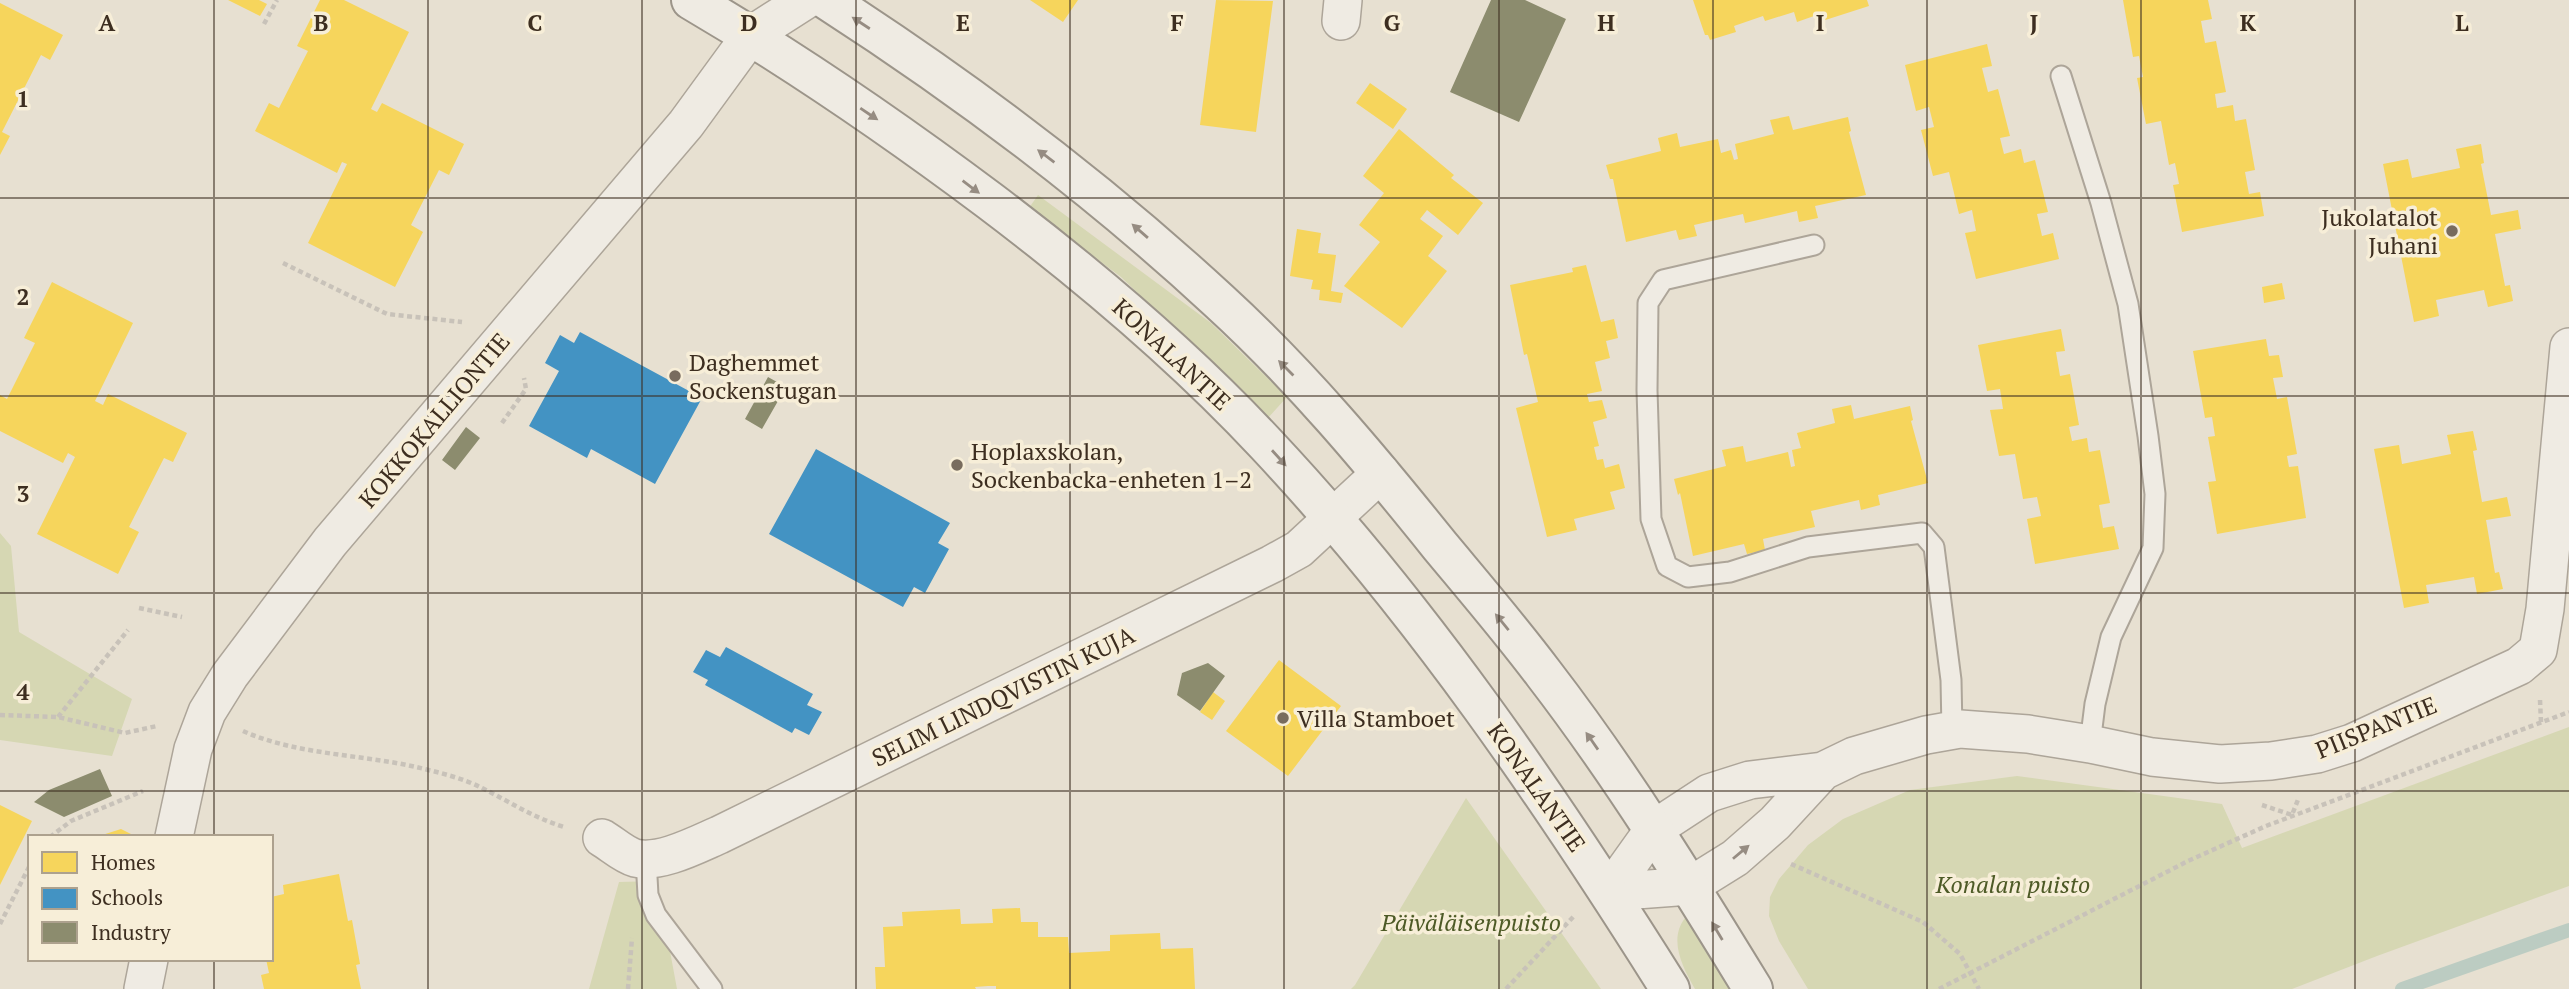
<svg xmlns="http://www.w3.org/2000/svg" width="2569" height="989" font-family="'PT Serif',serif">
	<rect width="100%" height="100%" fill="#e7e0d1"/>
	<path fill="#d6d7b3" d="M 1038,195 L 1211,323 L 1287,397 L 1268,418 L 1121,277 L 1029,208 Z
		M 0,533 L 11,546 L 19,632 L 132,699 L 112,756 L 0,740 Z
		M 2569,727 L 2569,886 L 2377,956 L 2292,989 L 1808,989 L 1779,941 L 1769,916 L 1770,897 L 1779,879 L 1808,845 L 1843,819 L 1910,790 L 2017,776 L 2222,804 L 2242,848 Z
		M 1466,798 L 1601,989 L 1351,989 L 1355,985 Z
		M 657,881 L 677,989 L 589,989 L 619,882 Z
		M 1685,918 L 1688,922 L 1729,989 L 1695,989 C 1683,968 1668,940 1685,918 Z"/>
	<path fill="#f6d55c" d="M 228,0 L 259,0 L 267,4 L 260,16 Z
		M 320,0 L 344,0 L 409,32 L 371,109 L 377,112 L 382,103 L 464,144 L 449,175 L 439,170 L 411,225 L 423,232 L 395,287 L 308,243 L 347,164 L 342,162 L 337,173 L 255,131 L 269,103 L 279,108 L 308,51 L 297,46 Z
		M 1030,0 L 1078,0 L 1063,22 Z
		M 1216,0 L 1273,1 L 1256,132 L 1200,125 Z
		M 1693,0 L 1867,0 L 1869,6 L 1816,23 L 1814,16 L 1797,22 L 1794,12 L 1765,21 L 1763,16 L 1734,26 L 1736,32 L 1710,40 L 1708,35 L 1705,35 Z
		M 2123,0 L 2208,0 L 2212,19 L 2201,21 L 2205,43 L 2216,41 L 2226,92 L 2215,94 L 2217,108 L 2233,105 L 2235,121 L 2246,119 L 2255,170 L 2245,172 L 2249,194 L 2260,192 L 2264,216 L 2182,232 L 2173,185 L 2179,184 L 2175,163 L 2169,165 L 2161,121 L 2146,124 L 2137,78 L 2143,77 L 2139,56 L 2133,57 Z
		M 0,3 L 63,35 L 50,60 L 41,55 L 2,132 L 10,136 L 0,155 Z
		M 1987,44 L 1992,66 L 1982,68 L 1988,92 L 1998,89 L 2010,136 L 2000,138 L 2004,154 L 2021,149 L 2024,163 L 2035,160 L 2048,212 L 2037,214 L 2042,236 L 2053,233 L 2059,259 L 1976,279 L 1965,233 L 1976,231 L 1972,210 L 1959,214 L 1949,172 L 1933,176 L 1921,130 L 1934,127 L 1929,107 L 1916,111 L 1905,65 Z
		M 1370,83 L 1407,109 L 1393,129 L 1356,103 Z
		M 1789,116 L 1793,130 L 1848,117 L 1851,131 L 1849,132 L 1866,195 L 1815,206 L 1818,218 L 1799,222 L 1797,211 L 1745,223 L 1743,214 L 1694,225 L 1697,236 L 1679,240 L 1676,230 L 1626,242 L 1613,179 L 1610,179 L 1606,165 L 1661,151 L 1658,138 L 1677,133 L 1680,147 L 1718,139 L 1721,153 L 1731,150 L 1734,160 L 1738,159 L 1735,144 L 1774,134 L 1770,120 Z
		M 1399,129 L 1454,175 L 1451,178 L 1483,203 L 1458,235 L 1427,210 L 1420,219 L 1443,236 L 1428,256 L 1447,271 L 1402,328 L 1344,286 L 1380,242 L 1359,225 L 1384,193 L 1363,176 Z
		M 2481,144 L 2484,163 L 2481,164 L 2491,215 L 2518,210 L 2521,229 L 2495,234 L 2505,286 L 2510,285 L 2513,301 L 2488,307 L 2484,290 L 2436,300 L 2439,316 L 2414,322 L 2383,164 L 2408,159 L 2412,178 L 2460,168 L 2456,149 Z
		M 1297,229 L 1321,233 L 1318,253 L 1336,255 L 1331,291 L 1343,293 L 1341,303 L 1319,300 L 1320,290 L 1311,289 L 1313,280 L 1290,276 Z
		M 1586,265 L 1601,322 L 1614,319 L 1618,338 L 1606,341 L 1610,358 L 1595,362 L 1602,391 L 1587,394 L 1589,402 L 1602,400 L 1607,418 L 1593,422 L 1599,446 L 1594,447 L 1597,460 L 1603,459 L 1605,468 L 1619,464 L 1625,488 L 1610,492 L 1615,509 L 1574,519 L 1577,530 L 1547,537 L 1516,408 L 1538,402 L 1527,354 L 1524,355 L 1510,285 L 1573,272 L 1572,268 Z
		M 52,282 L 133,323 L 95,401 L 103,405 L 108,394 L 187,433 L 173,462 L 164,458 L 129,527 L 139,532 L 118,574 L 37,534 L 75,457 L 68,453 L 63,463 L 0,431 L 0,395 L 7,399 L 35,343 L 24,338 Z
		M 2282,283 L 2285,299 L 2264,303 L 2262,287 Z
		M 2061,329 L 2065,351 L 2056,352 L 2060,376 L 2070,374 L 2079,425 L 2069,427 L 2072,441 L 2087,438 L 2089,452 L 2100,450 L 2110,503 L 2099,505 L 2103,528 L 2114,526 L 2119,549 L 2035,564 L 2027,519 L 2041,516 L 2037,497 L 2023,499 L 2015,454 L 1999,456 L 1990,410 L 2003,409 L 2000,389 L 1987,391 L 1978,345 Z
		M 2266,339 L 2269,356 L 2279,355 L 2283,377 L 2273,378 L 2277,399 L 2287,397 L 2297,454 L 2287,456 L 2289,467 L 2298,466 L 2306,518 L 2217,534 L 2208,482 L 2216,481 L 2208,437 L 2215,436 L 2212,417 L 2205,418 L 2193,351 Z
		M 1851,405 L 1854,419 L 1910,406 L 1913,420 L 1911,421 L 1928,483 L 1878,495 L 1880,505 L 1861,510 L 1859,500 L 1811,511 L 1815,527 L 1763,539 L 1765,550 L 1747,554 L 1744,544 L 1693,556 L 1680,493 L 1678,495 L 1674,479 L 1726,466 L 1722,450 L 1743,446 L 1746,462 L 1788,452 L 1791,467 L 1795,466 L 1792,450 L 1801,448 L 1797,433 L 1835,423 L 1832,409 Z
		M 2473,431 L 2477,450 L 2473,451 L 2482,502 L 2507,497 L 2511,516 L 2486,520 L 2495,573 L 2499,572 L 2503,589 L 2477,594 L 2474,577 L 2426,585 L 2429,603 L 2404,608 L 2374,449 L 2399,445 L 2402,464 L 2451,454 L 2447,435 Z
		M 1279,660 L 1341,706 L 1288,776 L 1226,731 Z
		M 1213,692 L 1225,701 L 1212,720 L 1200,712 Z
		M 0,805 L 32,821 L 0,885 Z
		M 121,829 L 137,837 L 99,837 L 99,836 Z
		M 339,874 L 348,921 L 352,920 L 360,964 L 356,965 L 361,989 L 264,989 L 261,975 L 269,973 L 266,959 L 271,959 L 271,897 L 284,894 L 283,885 Z
		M 1020,908 L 1021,922 L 1038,922 L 1038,937 L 1068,937 L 1069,953 L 1110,951 L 1110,935 L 1160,933 L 1161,949 L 1193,948 L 1195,989 L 996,989 L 996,986 L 988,986 L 975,987 L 976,989 L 876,989 L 875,967 L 885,967 L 883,927 L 903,926 L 902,912 L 960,909 L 961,924 L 993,923 L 992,909 Z"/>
	<path fill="#4393c3" d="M 580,332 L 702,398 L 655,484 L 591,449 L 587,458 L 529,426 L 559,371 L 545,363 L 560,335 L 574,343 Z
		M 816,449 L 950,523 L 938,543 L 949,549 L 925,593 L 914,587 L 903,607 L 769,534 Z
		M 726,647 L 813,694 L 807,705 L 822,712 L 809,735 L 795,728 L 792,733 L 705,685 L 708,680 L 693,672 L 706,650 L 720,657 Z"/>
	<path fill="#8c8c6e" d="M 1491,0 L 1525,0 L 1566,19 L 1519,122 L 1450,92 Z
		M 768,377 L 786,387 L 762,429 L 745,419 Z
		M 466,427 L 480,438 L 455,470 L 442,460 Z
		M 1208,663 L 1225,676 L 1200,711 L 1177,695 L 1182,673 Z
		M 100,769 L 112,796 L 64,817 L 34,802 L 49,790 Z"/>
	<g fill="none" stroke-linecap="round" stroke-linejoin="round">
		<path stroke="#bcccc2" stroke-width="14" d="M 2402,989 L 2569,930"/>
		<g stroke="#ada599" stroke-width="23">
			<path id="service" d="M 2061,76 L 2101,203 L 2128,304 L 2148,436 L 2155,494 L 2153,548 L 2111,637 L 2095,704 L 2090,744
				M 1814,245 L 1663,280 L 1648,303 L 1647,390 L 1651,519 L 1667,566 L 1688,577 L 1730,572 L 1808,547 L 1922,533 L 1934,547 L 1951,680 L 1952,730
				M 646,859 L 648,895 L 656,915 L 712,989"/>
		</g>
		<g stroke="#ada599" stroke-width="40">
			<path id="minor" d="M 1341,21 L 1343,0
				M 174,837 L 193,749 L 207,712 L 230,675 L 330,542 L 686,124 L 751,35 L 806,0
				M 602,838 C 612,844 624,855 635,858 C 660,864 696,845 719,835 L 1272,564 L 1299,549 L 1381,473
				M 1609,892 L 1654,829 L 1709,793 L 1750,780 L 1823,771 L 1854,756 L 1926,735 L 1960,729 L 2028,734 L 2090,744 L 2152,757 L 2220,764 L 2271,761 L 2317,754 L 2352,743 L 2519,666 L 2538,650 L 2545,609 L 2569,347
				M 1609,892 L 1690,886 L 1735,858 L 1775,823 L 1823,771
				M 143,989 L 149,959"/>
		</g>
		<g stroke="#9c958a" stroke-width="42">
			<path id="secondary" d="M 691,0 C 795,61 894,129 990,201 C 1088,275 1182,354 1266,444 C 1421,609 1550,798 1670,989
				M 827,0 C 965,89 1098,189 1219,301 C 1300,375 1371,460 1440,546 C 1475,588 1511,630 1544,674 C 1621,774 1687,881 1753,989"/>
		</g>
		<path stroke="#c8c2b9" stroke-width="4.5" stroke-dasharray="5 3.5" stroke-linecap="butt" d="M 264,24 L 277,0
			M 283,263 L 387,314 L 462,322
			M 502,423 L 526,389 L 524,378
			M 139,608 L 182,617
			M 2540,700 L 2541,722
			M 0,715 L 58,717 L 125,733 L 157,726
			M 58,717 L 128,630
			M 243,731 C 297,755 359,754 416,767 C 437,772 463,778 482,788 C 512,803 532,817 564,827
			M 2262,805 L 2292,815 L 2299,797
			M 50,837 L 71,821 L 143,791
			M 1791,864 L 1923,922 L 1960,954 L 1979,989
			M 0,924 L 30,865
			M 628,989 L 632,938
			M 1506,989 L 1574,916
			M 1939,989 L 2188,861 L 2266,826 L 2569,712"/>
		<use href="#service" stroke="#efebe3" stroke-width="19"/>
		<use href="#minor" stroke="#efebe3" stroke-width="37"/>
		<use href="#secondary" stroke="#efebe3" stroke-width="38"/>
	</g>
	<defs><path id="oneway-solid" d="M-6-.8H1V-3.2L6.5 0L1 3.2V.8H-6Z" transform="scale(1.75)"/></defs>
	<g fill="#968c82">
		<use href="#oneway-solid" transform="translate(861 23) rotate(-147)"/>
		<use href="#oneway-solid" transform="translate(869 114) rotate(34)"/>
		<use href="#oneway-solid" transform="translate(1046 156) rotate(-143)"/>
		<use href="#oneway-solid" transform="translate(971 187) rotate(37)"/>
		<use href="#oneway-solid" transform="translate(1140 231) rotate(-139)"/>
		<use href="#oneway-solid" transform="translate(1286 368) rotate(-135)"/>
		<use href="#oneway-solid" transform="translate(1279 458) rotate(48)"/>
		<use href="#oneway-solid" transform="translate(1502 622) rotate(-129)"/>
		<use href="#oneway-solid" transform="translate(1592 741) rotate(-125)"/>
		<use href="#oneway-solid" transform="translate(1741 852) rotate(-40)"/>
		<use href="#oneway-solid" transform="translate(1717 931) rotate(-121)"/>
	</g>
	<path fill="none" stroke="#3d2e20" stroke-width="2" stroke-opacity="0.55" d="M 214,0 L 214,837M 428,0 L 428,989M 642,0 L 642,989M 856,0 L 856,989M 1070,0 L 1070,989M 1284,0 L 1284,989M 1499,0 L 1499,989M 1713,0 L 1713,989M 1927,0 L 1927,989M 2141,0 L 2141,989M 2355,0 L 2355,989M 0,198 L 2569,198M 0,396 L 2569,396M 0,593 L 2569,593M 0,791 L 2569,791M 214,959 L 214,989"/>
	<g fill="#786c5e" stroke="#f7eed8" stroke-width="2.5">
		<circle cx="2452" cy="231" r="7"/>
		<circle cx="675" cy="376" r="7"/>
		<circle cx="957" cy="465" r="7"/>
		<circle cx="1283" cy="718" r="7"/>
	</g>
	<g text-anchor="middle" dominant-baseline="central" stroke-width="7" stroke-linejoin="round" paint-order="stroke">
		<g font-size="24" fill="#3d2e20" stroke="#f7eed8" text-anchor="start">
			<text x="2438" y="217" text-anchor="end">Jukolatalot<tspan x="2438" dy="28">Juhani</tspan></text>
			<text x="689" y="362">Daghemmet<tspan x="689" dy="28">Sockenstugan</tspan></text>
			<text x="971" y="451">Hoplaxskolan,<tspan x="971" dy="28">Sockenbacka-enheten 1–2</tspan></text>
			<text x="1297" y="718">Villa Stamboet</text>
		</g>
		<g font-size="24" fill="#3d2e20" stroke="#f7eed8">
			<text transform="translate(1172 354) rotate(43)">KONALANTIE</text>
			<text transform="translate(434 420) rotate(-50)">KOKKOKALLIONTIE</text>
			<text transform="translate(1003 696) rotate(-26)">SELIM LINDQVISTIN KUJA</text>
			<text transform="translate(2376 727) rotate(-22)">PIISPANTIE</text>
			<text transform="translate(1537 787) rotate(55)">KONALANTIE</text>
		</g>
		<g font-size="24" font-style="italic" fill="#4d5a26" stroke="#f7eed8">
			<text x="2013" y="884">Konalan puisto</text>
			<text x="1471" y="922">Päiväläisenpuisto</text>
		</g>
	</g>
	<g font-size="23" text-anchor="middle" font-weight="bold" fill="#3d2e20" stroke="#f7eed8" stroke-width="7" stroke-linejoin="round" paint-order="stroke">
		<text x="107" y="31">A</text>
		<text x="321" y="31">B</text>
		<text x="535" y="31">C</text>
		<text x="749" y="31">D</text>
		<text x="963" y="31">E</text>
		<text x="1177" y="31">F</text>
		<text x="1392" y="31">G</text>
		<text x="1606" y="31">H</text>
		<text x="1820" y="31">I</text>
		<text x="2034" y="31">J</text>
		<text x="2248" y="31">K</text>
		<text x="2462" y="31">L</text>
		<text x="23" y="107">1</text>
		<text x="23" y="305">2</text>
		<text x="23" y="502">3</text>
		<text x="23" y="700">4</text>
	</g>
	<rect x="28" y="835" width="245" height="126" fill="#f7eed8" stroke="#ada18e" stroke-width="2"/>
	<rect x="42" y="852" width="35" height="21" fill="#f6d55c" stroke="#ada18e" stroke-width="2"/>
	<text x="91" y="870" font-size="21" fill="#3d2e20">Homes</text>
	<rect x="42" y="888" width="35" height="21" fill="#4393c3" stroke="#ada18e" stroke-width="2"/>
	<text x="91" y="905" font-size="21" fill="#3d2e20">Schools</text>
	<rect x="42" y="922" width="35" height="21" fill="#8c8c6e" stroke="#ada18e" stroke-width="2"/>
	<text x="91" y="940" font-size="21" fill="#3d2e20">Industry</text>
</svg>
